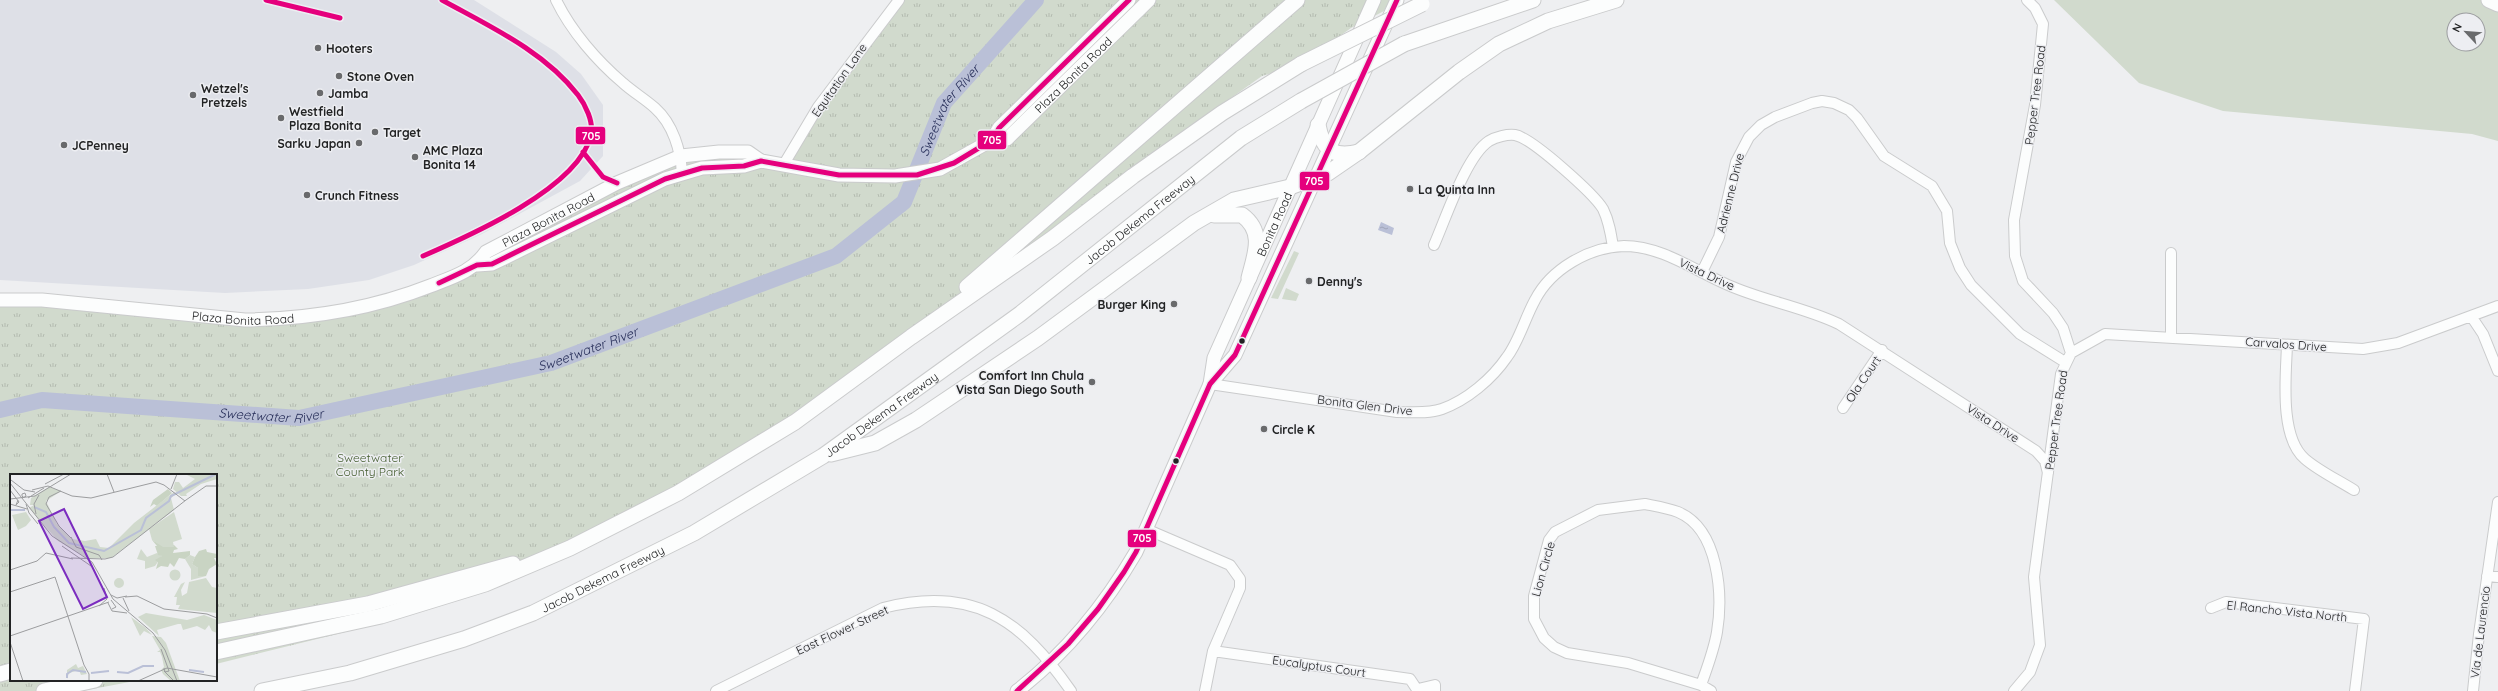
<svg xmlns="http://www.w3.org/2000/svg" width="2498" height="691" font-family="Quicksand,sans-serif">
	<defs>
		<pattern id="park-tufts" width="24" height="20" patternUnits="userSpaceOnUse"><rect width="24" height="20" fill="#d1dacd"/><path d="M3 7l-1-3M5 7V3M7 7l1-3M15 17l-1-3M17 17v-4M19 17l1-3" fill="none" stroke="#b3bbb0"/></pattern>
		<pattern id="water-ripples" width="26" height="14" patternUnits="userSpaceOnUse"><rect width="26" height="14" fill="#bac0d7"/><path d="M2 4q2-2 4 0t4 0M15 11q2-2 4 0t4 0" fill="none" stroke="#a0a5b8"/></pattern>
	</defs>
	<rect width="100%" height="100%" fill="#eeeff1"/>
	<path fill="#dee0e7" d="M 0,0 L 474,0 L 556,52 L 581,74 L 603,105 L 603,156 L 580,181 L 482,234 L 414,265 L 369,280 L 308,289 L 225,293 L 0,280 Z"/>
	<path fill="#d1dacd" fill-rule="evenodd" d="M 2054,0 L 2498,0 L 2498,141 L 2472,134 L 2223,111 L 2139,83 ZM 2454,20 L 2478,20 L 2478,44 L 2454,44 Z
		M 1294,251 L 1299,253 L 1278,299 L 1271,298 Z
		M 1286,288 L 1299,294 L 1296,301 L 1282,299 Z"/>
	<path fill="url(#park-tufts)" d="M 899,0 L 1390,0 L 1384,11 L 1351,28 L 1301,64 L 1262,76 L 1149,156 L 1049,234 L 796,421 L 678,494 L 378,624 L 216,664 L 216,475 L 11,475 L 11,680 L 140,680 L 82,691 L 0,691 L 0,300 L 305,318 L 445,281 L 644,176 C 694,155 736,154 789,165 L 818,107 Z"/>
	<path fill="url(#water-ripples)" d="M 1381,222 L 1394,228 L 1392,235 L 1378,230 Z"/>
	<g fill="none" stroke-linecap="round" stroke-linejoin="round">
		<path stroke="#bac0d7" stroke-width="16" id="s1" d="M 0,410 L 42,400 L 299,418 L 551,363 L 836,256 L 904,202 L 944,103 L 1036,0"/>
		<g stroke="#cacbcc" stroke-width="12">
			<path id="minor" d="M 556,0 C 571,31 597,61 623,83 C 633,92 645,99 655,108 C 673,124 681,151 682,174
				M 2027,0 L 2035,8 L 2043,24 L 2035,105 L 2014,220 L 2015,256 L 2023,281 L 2053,313 L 2063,328 L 2071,353
				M 784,164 L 818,107 L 899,0
				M 1434,245 C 1446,218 1466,156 1489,141 C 1496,137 1507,134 1515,135 C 1532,138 1594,194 1603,209 C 1609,221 1611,234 1613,247
				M 1702,272 L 1719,237 L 1736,162 L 1749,137 L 1761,125 L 1775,117 L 1812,103 L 1822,101 L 1834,103 L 1849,110 L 1857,118 L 1884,156 L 1932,186 L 1947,211 L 1950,243 L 1960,268 L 1971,285 L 2020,334 L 2065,362
				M 2471,316 L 2483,334 L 2498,371
				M 2171,337 L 2171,253
				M 2287,345 C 2286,375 2279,437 2305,459 C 2319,471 2338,480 2354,490
				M 1210,384 L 1397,412 C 1411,412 1428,414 1442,409 C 1467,400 1492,379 1507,357 C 1519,341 1525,318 1535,300 C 1551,269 1589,247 1624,246 C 1662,246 1695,271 1728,285 C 1764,301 1804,307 1839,324 L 2036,451 L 2045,461 L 2048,473
				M 1843,408 L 1882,350
				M 1645,504 C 1655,506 1668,508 1678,512 C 1719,529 1723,595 1717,632 C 1714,650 1707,668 1701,685 L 1628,663 L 1567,653 L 1554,647 L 1544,638 L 1534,619 L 1534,596 L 1549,540 L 1555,532 L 1598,510 Z
				M 1146,529 L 1230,565 L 1240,579 L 1240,588 L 1213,651 L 1205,691
				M 2487,576 L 2498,577
				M 2211,608 L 2226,602 L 2364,619 L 2355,691
				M 1213,651 L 1410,679 L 1418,691
				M 1701,685 L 1711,691
				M 1418,689 L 1435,685 L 1435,691
				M 716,691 L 883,608 C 973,585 1021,619 1071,691
				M 2014,691 L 2030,672 L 2040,645 L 2034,577 L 2061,374 L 2071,353 L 2105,334 L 2363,349 L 2398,343 L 2498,306
				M 2473,691 L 2479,634 L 2498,502"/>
		</g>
		<g stroke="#cacbcc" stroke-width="15">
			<g id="major">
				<path d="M 992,140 L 999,128 L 1129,0"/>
				<path d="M 477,265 L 492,264 L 665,179 L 702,168 L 744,166 L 761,161"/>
				<path id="s2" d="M 0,300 L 42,300 L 245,320 C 309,319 369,310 430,286 C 453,277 472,272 486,252 L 617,183 L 681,156 L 719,152 L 748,152 L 761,161 L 839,175 L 895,176 L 940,169 L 992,140 L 1007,139 L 1149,0"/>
				<path id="s3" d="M 1210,384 L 1214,358 L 1374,0"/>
				<path d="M 1017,691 C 1066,653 1105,605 1136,552 L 1210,384 L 1235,355 L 1397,0"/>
			</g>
		</g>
		<g stroke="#cacbcc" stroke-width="17">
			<g id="highway">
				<path d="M 2489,0 L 2498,4"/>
				<path d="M 1404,44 L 1533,0"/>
				<path d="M 1318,125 C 1323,151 1334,158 1359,152"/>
				<path d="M 1214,215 L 1242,215 C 1265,232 1255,254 1249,278"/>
				<path d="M 967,287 L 1297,0"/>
				<path d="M 831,454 L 875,443 L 916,420 L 1038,338 L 1194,223 L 1234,200 L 1290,187 L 1328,173 L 1360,151 L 1459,72 L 1499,44 L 1548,21 L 1616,0"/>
				<path d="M 216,632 L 368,604 L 513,564"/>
				<path d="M 216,652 L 381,616 L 485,584 L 570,548 L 678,493 L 795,422 L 911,337 L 1053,238 L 1133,176 L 1222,113 L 1301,64"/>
				<path d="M 0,674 L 11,671"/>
				<path d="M 44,691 L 95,680"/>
				<path id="s4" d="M 262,691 L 350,673 L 464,639 L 533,613 L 694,533 L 823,456 L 1020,314 L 1241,138 L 1301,101"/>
			</g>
		</g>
		<use href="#minor" stroke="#fcfdfd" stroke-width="10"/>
		<use href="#major" stroke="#fcfdfd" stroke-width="13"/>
		<use href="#highway" stroke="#fcfdfd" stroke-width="15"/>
		<g stroke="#cacbcc" stroke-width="17" stroke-linecap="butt">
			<path id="highway-bridge" d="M 1301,64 L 1422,4
				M 1301,101 L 1404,44"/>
		</g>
		<use href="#highway-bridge" stroke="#fcfdfd" stroke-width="15"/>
		<g stroke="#edeef2" stroke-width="8">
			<path id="bus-1" d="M 266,0 L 340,18
				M 583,152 L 603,177 L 617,183
				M 423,256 C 469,236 579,188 591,135 C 594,122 585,104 578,95 C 544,51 489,26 442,0
				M 439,283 L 477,265 L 492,264 L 665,179 L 702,168 L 744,166 L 761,161 L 839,175 L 917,175 L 954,163 L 992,140 L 999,128 L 1129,0
				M 1017,691 L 1068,644 L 1098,609 L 1124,572 L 1136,552 L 1210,384 L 1235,355 L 1397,0"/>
		</g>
		<use href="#bus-1" stroke="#e5007d" stroke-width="5"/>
	</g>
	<g fill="#696a6c" stroke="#edeef2" stroke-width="1.5">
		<circle cx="318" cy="48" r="4"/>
		<circle cx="339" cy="76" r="4"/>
		<circle cx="320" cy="93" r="4"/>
		<circle cx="193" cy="95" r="4"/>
		<circle cx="281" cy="118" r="4"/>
		<circle cx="375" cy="132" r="4"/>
		<circle cx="359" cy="143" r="4"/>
		<circle cx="64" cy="145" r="4"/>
		<circle cx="415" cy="157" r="4"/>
		<circle cx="1410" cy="189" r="4"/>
		<circle cx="307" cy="195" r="4"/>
		<circle cx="1309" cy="281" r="4"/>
		<circle cx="1174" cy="304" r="4"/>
		<circle cx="1092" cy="382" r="4"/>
		<circle cx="1264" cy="429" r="4"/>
	</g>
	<g fill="#222324" stroke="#edeef2" stroke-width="1.5">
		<circle cx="1242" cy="341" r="3.5"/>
		<circle cx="1176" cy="461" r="3.5"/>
	</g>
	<g text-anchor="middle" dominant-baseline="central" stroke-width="3" stroke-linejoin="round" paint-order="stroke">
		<g font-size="12" font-weight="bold" fill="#222324" stroke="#edeef2" text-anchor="start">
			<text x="326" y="48">Hooters</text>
			<text x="347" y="76">Stone Oven</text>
			<text x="201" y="88">Wetzel's<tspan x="201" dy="14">Pretzels</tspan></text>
			<text x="328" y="93">Jamba</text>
			<text x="289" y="111">Westfield<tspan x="289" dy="14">Plaza Bonita</tspan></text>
			<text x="383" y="132">Target</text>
			<text x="351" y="143" text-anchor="end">Sarku Japan</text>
			<text x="72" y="145">JCPenney</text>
			<text x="423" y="150">AMC Plaza<tspan x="423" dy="14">Bonita 14</tspan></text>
			<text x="1418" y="189">La Quinta Inn</text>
			<text x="315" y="195">Crunch Fitness</text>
			<text x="1317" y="281">Denny's</text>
			<text x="1166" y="304" text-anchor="end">Burger King</text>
			<text x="1084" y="375" text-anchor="end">Comfort Inn Chula<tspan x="1084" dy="14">Vista San Diego South</tspan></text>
			<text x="1272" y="429">Circle K</text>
		</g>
		<g font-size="12" fill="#222324" stroke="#edeef2">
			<text stroke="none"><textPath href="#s2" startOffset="1150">Plaza Bonita Road</textPath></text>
			<text transform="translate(839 80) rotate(-55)">Equitation Lane</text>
			<text transform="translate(2035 95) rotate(-83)">Pepper Tree Road</text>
			<text transform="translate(1730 193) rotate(-76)">Adrienne Drive</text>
			<text stroke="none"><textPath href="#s4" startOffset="1008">Jacob Dekema Freeway</textPath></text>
			<text stroke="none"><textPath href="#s2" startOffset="572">Plaza Bonita Road</textPath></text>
			<text stroke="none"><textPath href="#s3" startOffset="173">Bonita Road</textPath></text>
			<text transform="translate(1707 274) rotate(25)">Vista Drive</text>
			<text stroke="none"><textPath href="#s2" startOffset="244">Plaza Bonita Road</textPath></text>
			<text transform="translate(2286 344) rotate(4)">Carvalos Drive</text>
			<text transform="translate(1863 379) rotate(-56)">Ola Court</text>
			<text transform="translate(1365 405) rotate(7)">Bonita Glen Drive</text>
			<text stroke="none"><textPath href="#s4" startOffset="684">Jacob Dekema Freeway</textPath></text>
			<text transform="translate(2056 420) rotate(-82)">Pepper Tree Road</text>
			<text transform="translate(1993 423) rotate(33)">Vista Drive</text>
			<text transform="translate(1543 569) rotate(-74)">Lion Circle</text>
			<text stroke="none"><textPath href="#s4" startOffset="360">Jacob Dekema Freeway</textPath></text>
			<text transform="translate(2287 611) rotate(6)">El Rancho Vista North</text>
			<text transform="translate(842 630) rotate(-25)">East Flower Street</text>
			<text transform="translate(2480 632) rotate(-83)">Via de Laurencio</text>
			<text transform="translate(1319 666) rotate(8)">Eucalyptus Court</text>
		</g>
		<g font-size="12" fill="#455e30" stroke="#edeef2">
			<text x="370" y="457">Sweetwater<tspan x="370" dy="14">County Park</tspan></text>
		</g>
		<g font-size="13" font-style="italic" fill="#272e59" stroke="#edeef2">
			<text stroke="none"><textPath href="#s1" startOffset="1053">Sweetwater River</textPath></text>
			<text stroke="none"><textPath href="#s1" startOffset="598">Sweetwater River</textPath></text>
			<text stroke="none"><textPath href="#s1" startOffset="273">Sweetwater River</textPath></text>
		</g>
	</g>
	<g transform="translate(10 474)">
		<rect width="207" height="207" fill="#eeeff1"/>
		<path d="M 175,0 L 207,0 L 207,5 L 191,10 L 176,20 L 177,22 L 171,22 L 163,15 L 165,8 L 169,8 L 173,14 L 185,5 ZM 16,38 L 21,46 L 16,52 L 8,56 L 2,41 ZM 131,75 L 137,83 L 147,79 L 152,82 L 145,92 L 135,95 L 135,87 L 127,85 ZM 180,81 L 185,83 L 182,90 L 188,94 L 188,102 L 196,102 L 181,106 L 181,95 L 175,85 ZM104 109a5 5 0 1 1 10 0a5 5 0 1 1-10 0ZM 196,104 L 202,113 L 207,114 L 207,139 L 168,135 L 170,131 L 166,131 L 167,123 L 164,123 L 171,110 L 175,108 L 171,116 L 172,122 L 177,119 L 179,108 ZM 136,139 L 177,146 L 194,141 L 207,146 L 207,159 L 202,157 L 199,151 L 195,156 L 187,152 L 173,156 L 171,150 L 168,150 L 147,156 L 149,162 L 128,143 ZM 121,143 L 136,154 L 142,161 L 134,157 L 130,162 ZM 142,162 L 151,163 L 156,169 L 170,207 L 161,207 L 153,200 L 151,196 L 154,193 L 152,183 L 150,178 L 147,178 L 150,176 Z" fill="#d1dacd"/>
		<path d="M 158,15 L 162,19 L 147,32 L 144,30 L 140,33 L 143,26 ZM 142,66 L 156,73 L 164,71 L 168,75 L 164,76 L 163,79 L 180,77 L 180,81 L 175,85 L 169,84 L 164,93 L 160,89 L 158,93 L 151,92 L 146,95 L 148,88 L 145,86 L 152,82 L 148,81 L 145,72 L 147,72 ZM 196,75 L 197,78 L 207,80 L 207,84 L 204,84 L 207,90 L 199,95 L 196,102 L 188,102 L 188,94 L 182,90 L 185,83 L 189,77 Z" fill="#c9d4c3"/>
		<path d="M 164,38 L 172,65 L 163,68 L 164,73 L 153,73 L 142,66 L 139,55 Z" fill="#d1dacd"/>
		<path d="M 39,13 L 51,17 L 36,27 L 47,50 L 62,65 L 75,67 L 86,65 L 90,73 L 99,74 L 124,49 L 164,18 L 166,20 L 161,24 L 164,36 L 101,84 L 77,84 L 48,67 L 19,34 L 24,31 L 20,31 L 21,24 ZM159.5 101a5.5 5.5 0 1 1 11 0a5.5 5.5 0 1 1-11 0ZM 66,190 L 68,194 L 73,192 L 77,200 L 71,201 L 69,196 L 59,199 L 57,205 L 57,196 Z" fill="#d1dacd"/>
		<path fill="none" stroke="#bac0d7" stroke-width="2" d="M 24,33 L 36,38 L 44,53 L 59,69 L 94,77 L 131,56 L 136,44 L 159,27 L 161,22 L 206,0M 0,36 L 15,36M 179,196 L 194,198M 107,198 L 118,199 L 133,192 L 144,192M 81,199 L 99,197M 57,204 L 57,200 L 63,196 L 76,198"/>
		<path fill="none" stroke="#9c9d9f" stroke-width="1" d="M 97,0 L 104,18M 1,6 L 14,16 L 25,18M 0,9 L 42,62 L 82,88 L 103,125 L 143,159 L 155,176 L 167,207M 35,10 L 54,0M 161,15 L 167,0M 0,16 L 9,28 L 6,31 L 8,26M 22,16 L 38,12 L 62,22 L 81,24 L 146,8 L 154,11 L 175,27M 51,17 L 39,23 L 36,30 L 49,52 L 61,64M 12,24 L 14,23 L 15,23 L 16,22 L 15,19 L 12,20 L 12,22 L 14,24M 18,24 L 34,14M 0,25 L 25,22 L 61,0M 0,30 L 17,35M 16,30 L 19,39 L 28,50M 26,40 L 24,30 L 29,21M 61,63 L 66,73 L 89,81 L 92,86M 52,72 L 81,92M 61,84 L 95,85 L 103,83 L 176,26 L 196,12 L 207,12M 0,96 L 27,87 L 36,79 L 63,85M 0,118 L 45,103 L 74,191 L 79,200 L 79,207M 101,121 L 107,124 L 117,122M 115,123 L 127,122 L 154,135 L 197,140 L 207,144M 113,124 L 119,137M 101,126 L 106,133 L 102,135M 98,129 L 102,137 L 117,139M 89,132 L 97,125 L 94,114M 0,162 L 99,128M 0,168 L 13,207M 151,175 L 159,197 L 155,198 L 154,194M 154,197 L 164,207M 128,207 L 157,194 L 207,203"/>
		<path fill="#7b2cbf" fill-opacity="0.15" stroke="#7b2cbf" stroke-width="2" d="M 54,35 L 97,123 L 73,135 L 29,47 Z"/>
		<rect width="207" height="207" fill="none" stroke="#222324" stroke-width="2"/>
	</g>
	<g stroke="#edeef2" stroke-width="1.5">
		<rect x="575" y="126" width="31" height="19" rx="4" fill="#e5007d"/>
		<rect x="977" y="130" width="30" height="20" rx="4" fill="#e5007d"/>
		<rect x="1299" y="171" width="31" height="20" rx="4" fill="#e5007d"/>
		<rect x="1127" y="529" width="30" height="19" rx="4" fill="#e5007d"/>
	</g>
	<g font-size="11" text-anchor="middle" font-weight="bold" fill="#fff">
		<text x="591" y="140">705</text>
		<text x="992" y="144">705</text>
		<text x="1314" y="185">705</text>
		<text x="1142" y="542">705</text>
	</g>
	<g transform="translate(2466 32) rotate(296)"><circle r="19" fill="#edeef2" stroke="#9c9da0"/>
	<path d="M0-3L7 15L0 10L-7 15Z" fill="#696a6c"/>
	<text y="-6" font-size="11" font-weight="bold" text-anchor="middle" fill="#222324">N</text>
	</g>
</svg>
